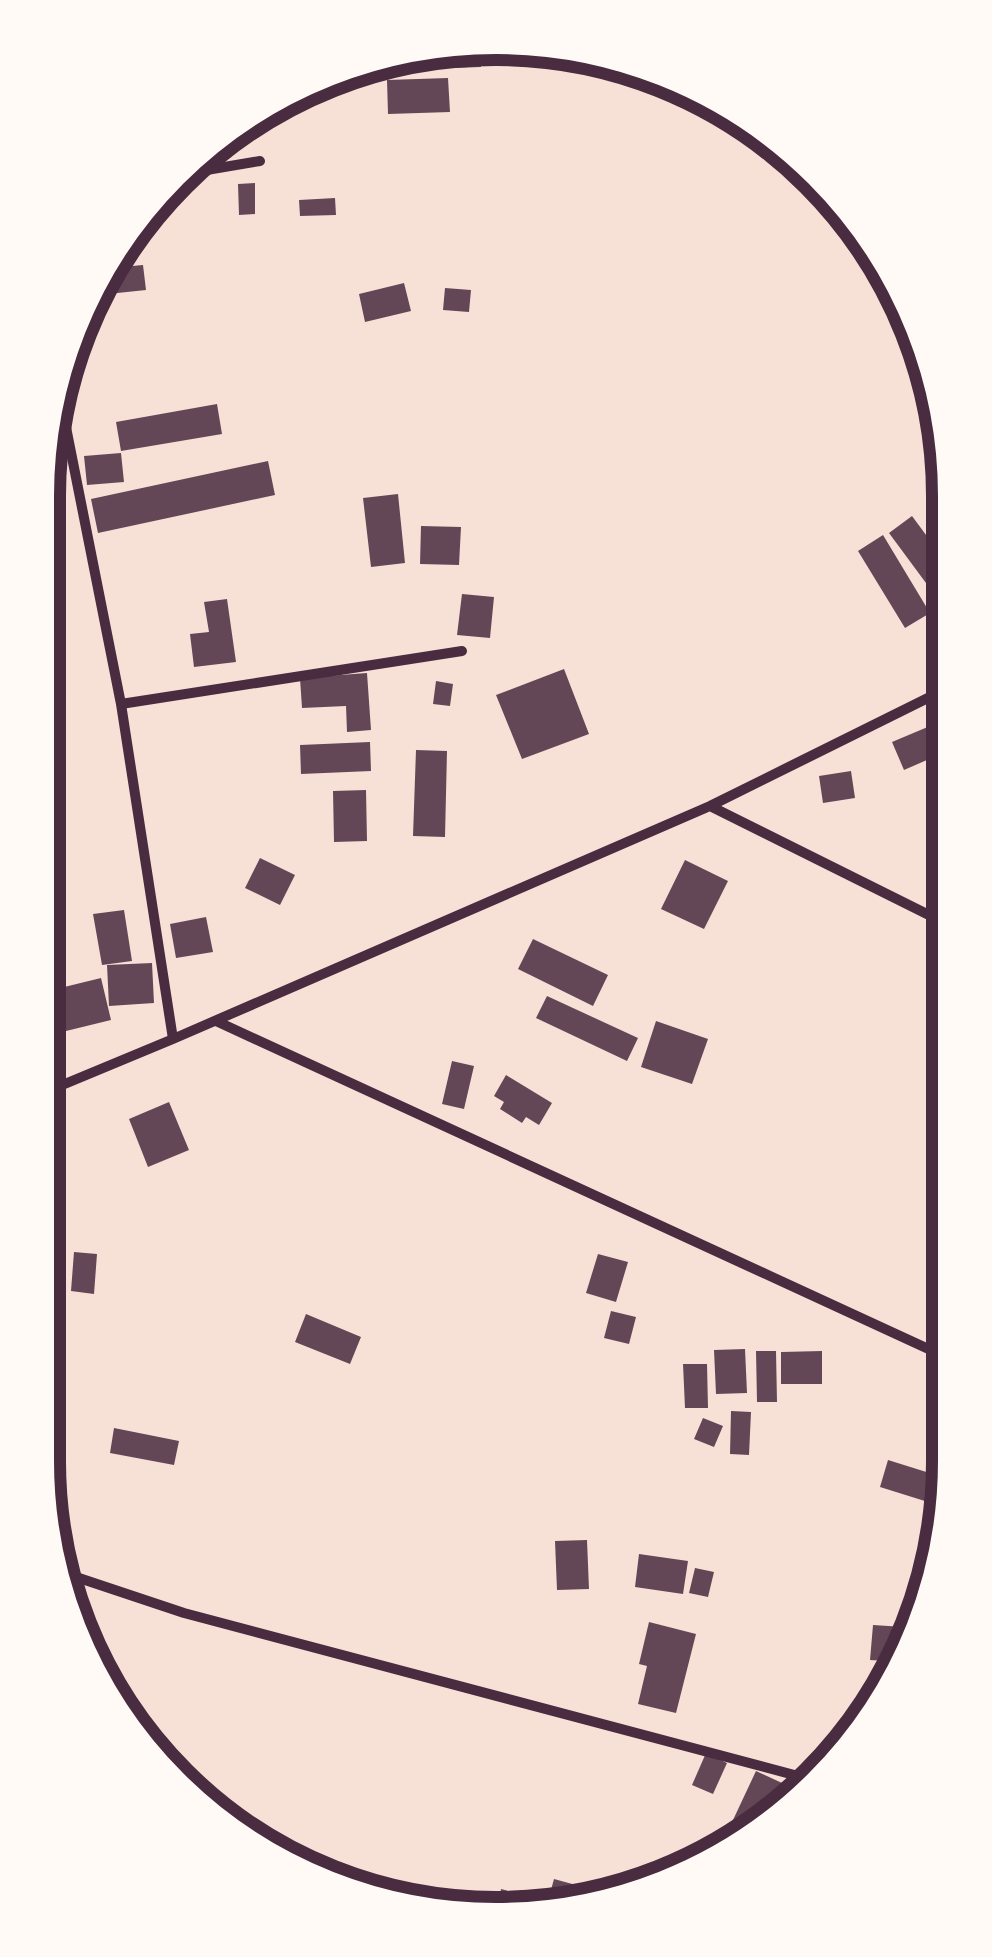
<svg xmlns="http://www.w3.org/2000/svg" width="992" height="1957" font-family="'Archivo Narrow',sans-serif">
	<rect width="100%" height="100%" fill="#f7e1d7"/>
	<path fill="#644757" d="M 480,49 L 481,67 L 454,68 L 454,53 Z
		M 448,78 L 450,112 L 388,114 L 387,80 Z
		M 255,183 L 255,214 L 239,215 L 238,184 Z
		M 335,198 L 336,215 L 300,216 L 299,200 Z
		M 143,265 L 146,290 L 89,296 L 110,268 Z
		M 404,283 L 411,311 L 365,322 L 359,294 Z
		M 445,288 L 471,290 L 469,312 L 443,310 Z
		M 217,404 L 222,434 L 121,451 L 116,422 Z
		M 121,453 L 124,482 L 87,485 L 84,456 Z
		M 268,461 L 275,495 L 98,533 L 91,499 Z
		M 398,494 L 405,563 L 371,567 L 363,498 Z
		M 912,516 L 946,562 L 946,598 L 940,602 L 889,533 Z
		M 421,526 L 461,527 L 459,565 L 420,564 Z
		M 883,535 L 930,613 L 905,628 L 858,551 Z
		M 462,594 L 494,597 L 490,638 L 457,635 Z
		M 227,599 L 236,662 L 194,667 L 190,634 L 209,632 L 204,602 Z
		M 564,669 L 589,734 L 522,759 L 496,695 Z
		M 367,673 L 371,730 L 347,732 L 346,706 L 302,708 L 300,678 Z
		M 436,681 L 453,684 L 450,706 L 433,704 Z
		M 930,726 L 943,753 L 904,770 L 892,742 Z
		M 370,742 L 371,771 L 301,774 L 300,745 Z
		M 416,750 L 447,751 L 445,837 L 413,836 Z
		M 851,771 L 855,798 L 823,803 L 819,776 Z
		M 366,790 L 367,841 L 334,842 L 333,791 Z
		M 260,858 L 295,875 L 280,905 L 245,888 Z
		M 685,860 L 728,881 L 704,929 L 661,909 Z
		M 124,910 L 132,961 L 102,965 L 93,914 Z
		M 206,917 L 213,952 L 176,958 L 170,924 Z
		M 533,939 L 608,975 L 593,1006 L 518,969 Z
		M 152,963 L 154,1003 L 109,1006 L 107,965 Z
		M 101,978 L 111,1020 L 62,1032 L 52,990 Z
		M 547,996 L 638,1038 L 627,1061 L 536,1018 Z
		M 54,1011 L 63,1038 L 43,1045 L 43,1015 Z
		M 656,1021 L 708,1039 L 692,1084 L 641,1067 Z
		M 452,1061 L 474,1066 L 464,1109 L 442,1104 Z
		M 506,1075 L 552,1103 L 539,1125 L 526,1117 L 522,1123 L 500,1109 L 504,1102 L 494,1096 Z
		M 169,1102 L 189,1150 L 148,1167 L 129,1119 Z
		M 43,1108 L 63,1108 L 63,1148 L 43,1148 Z
		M 74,1252 L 97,1254 L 94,1294 L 71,1291 Z
		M 598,1254 L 628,1262 L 616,1302 L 586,1293 Z
		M 611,1311 L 636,1317 L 629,1344 L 604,1338 Z
		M 306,1314 L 361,1337 L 350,1364 L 295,1342 Z
		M 745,1349 L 747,1393 L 716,1394 L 714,1350 Z
		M 756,1351 L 776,1351 L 777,1402 L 757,1402 Z
		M 822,1351 L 822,1384 L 781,1384 L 781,1352 Z
		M 683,1364 L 707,1364 L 708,1408 L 685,1408 Z
		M 731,1411 L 751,1412 L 749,1455 L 730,1454 Z
		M 703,1418 L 723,1426 L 714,1447 L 694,1439 Z
		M 114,1428 L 179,1441 L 174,1465 L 110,1453 Z
		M 888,1460 L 936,1475 L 928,1502 L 880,1487 Z
		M 587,1540 L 589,1589 L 557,1590 L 555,1541 Z
		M 639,1554 L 688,1561 L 683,1594 L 635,1587 Z
		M 695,1568 L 714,1572 L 708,1597 L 689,1593 Z
		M 649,1622 L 696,1634 L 676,1713 L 638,1704 L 647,1666 L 639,1664 Z
		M 873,1625 L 904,1627 L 901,1662 L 870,1660 Z
		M 706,1753 L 727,1763 L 713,1794 L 692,1785 Z
		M 756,1771 L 793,1788 L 786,1804 L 718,1852 Z
		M 554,1879 L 609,1894 L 554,1911 L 546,1908 Z
		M 501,1889 L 539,1898 L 536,1910 L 497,1909 Z"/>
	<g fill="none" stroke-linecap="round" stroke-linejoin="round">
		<path stroke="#4a2c40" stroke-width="10" d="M 183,174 L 260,161
			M 61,402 L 121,704 L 173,1039
			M 121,704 L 462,651
			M 710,806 L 947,924
			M 216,1021 L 948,1358
			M 43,1093 L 173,1039 L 710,806 L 946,689
			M 61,1572 L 184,1613 L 817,1781"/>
	</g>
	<path d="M0 0H992V1957H0ZM496 60H496A436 436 0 0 1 932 496V1461A436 436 0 0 1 496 1897H496A436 436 0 0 1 60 1461V496A436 436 0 0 1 496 60Z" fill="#fffaf5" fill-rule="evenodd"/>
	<path fill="none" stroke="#4a2c40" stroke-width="12" d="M496 60H496A436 436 0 0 1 932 496V1461A436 436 0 0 1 496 1897H496A436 436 0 0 1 60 1461V496A436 436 0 0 1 496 60Z"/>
</svg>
